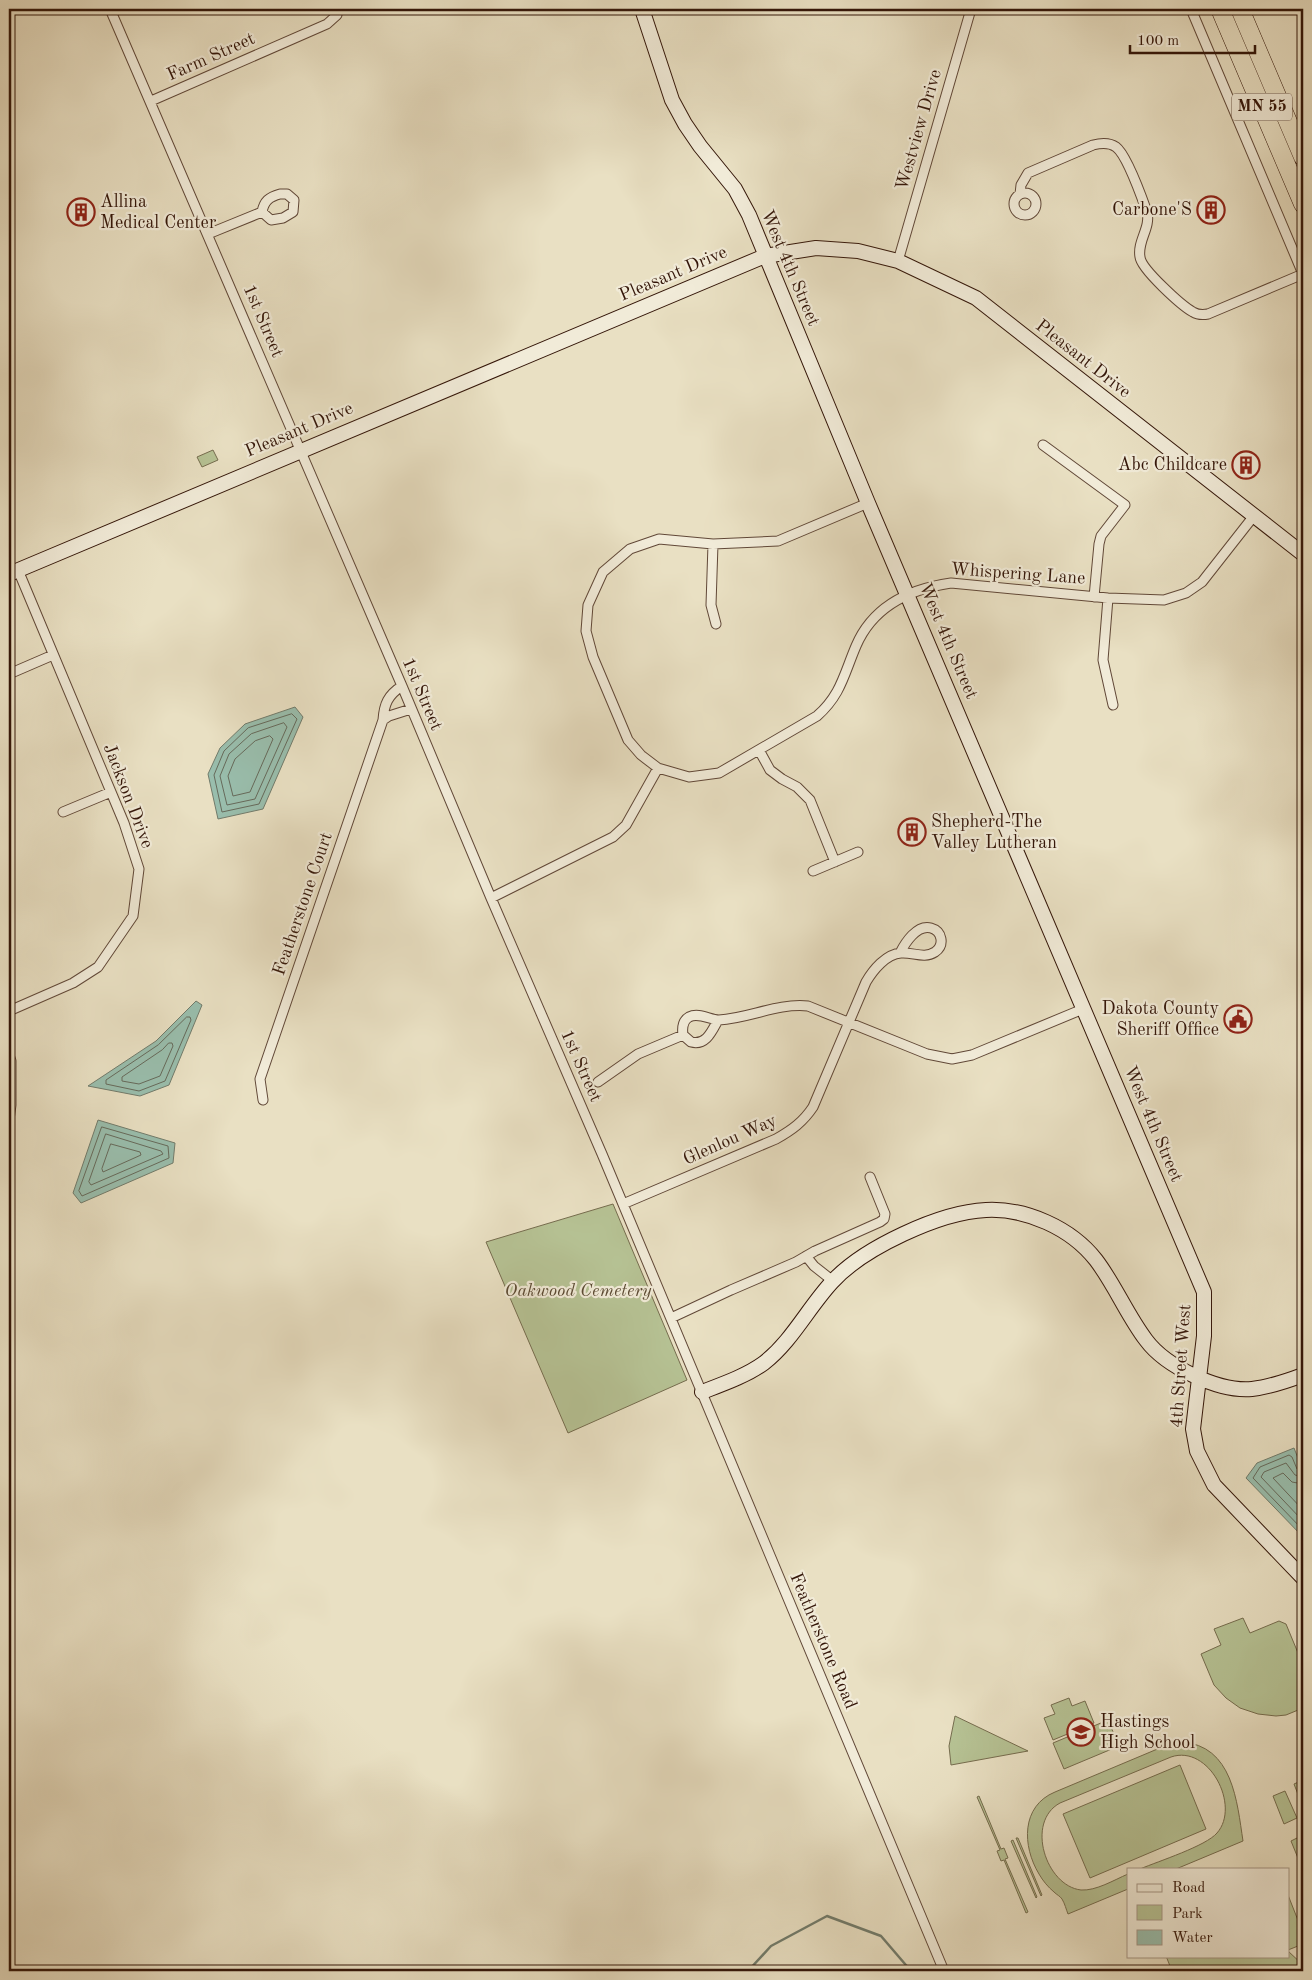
<svg xmlns="http://www.w3.org/2000/svg" width="1312" height="1980" font-family="'Old Standard TT',serif">
	<rect width="100%" height="100%" fill="#e9e0c3"/>
	<filter id="stains"><feTurbulence type="fractalNoise" baseFrequency=".004" numOctaves="4"/><feColorMatrix values="0 0 0 0 .2 0 0 0 0 .09 0 0 0 0 .02 0 0 0 .5 -.17"/></filter>
	<radialGradient id="worn" r=".72"><stop offset=".6" stop-color="#630" stop-opacity="0"/><stop offset="1" stop-color="#630" stop-opacity=".3"/></radialGradient>
	<path fill="#b6c294" stroke="#756c4e" d="M 213,450 L 218,460 L 202,467 L 197,457 Z
		M 613,1204 L 687,1380 L 568,1433 L 486,1242 Z
		M 1243,1618 L 1250,1633 L 1279,1621 L 1286,1624 L 1303,1665 L 1303,1708 L 1286,1715 L 1276,1716 L 1258,1714 L 1240,1708 L 1226,1698 L 1214,1685 L 1201,1654 L 1221,1645 L 1214,1629 Z
		M 1069,1698 L 1072,1706 L 1085,1701 L 1094,1723 L 1053,1740 L 1044,1718 L 1055,1714 L 1051,1705 Z
		M 955,1716 L 1028,1751 L 951,1765 L 949,1746 Z
		M 1108,1720 L 1119,1746 L 1064,1769 L 1053,1743 Z
		M 1181,1742 C 1233,1745 1237,1802 1243,1841 L 1176,1869 L 1140,1869 C 1159,1861 1206,1846 1217,1833 C 1241,1806 1209,1744 1171,1757 L 1060,1803 C 1025,1822 1046,1886 1081,1890 C 1096,1891 1114,1880 1128,1874 L 1128,1889 L 1068,1914 C 1066,1909 1065,1904 1062,1899 C 1060,1896 1057,1895 1054,1892 C 1048,1887 1043,1881 1039,1874 C 1022,1846 1021,1806 1055,1792 L 1167,1745 Z
		M 1180,1765 L 1206,1829 L 1090,1878 L 1063,1814 Z
		M 1303,1780 L 1303,1795 L 1299,1797 L 1294,1784 Z
		M 1285,1791 L 1297,1818 L 1284,1824 L 1273,1796 Z
		M 979,1796 L 1001,1849 L 1004,1848 L 1008,1858 L 1005,1859 L 1028,1912 L 1026,1913 L 1004,1860 L 1001,1861 L 997,1851 L 1000,1850 L 977,1797 Z
		M 1303,1835 L 1303,1867 L 1302,1868 L 1291,1841 Z
		M 1016,1838 L 1018,1838 L 1042,1895 L 1041,1896 Z
		M 1013,1840 L 1037,1897 L 1036,1898 L 1011,1841 Z
		M 1288,1895 L 1303,1933 L 1303,1944 L 1288,1950 Z
		M 1288,1951 L 1303,1965 L 1303,1971 L 1172,1971 L 1166,1956 L 1288,1956 Z"/>
	<path fill="#99bead" stroke="#717b6b" d="M 295,707 L 303,717 L 263,809 L 218,819 L 208,774 L 220,748 L 245,724 Z
		M 196,1001 L 202,1005 L 169,1085 L 140,1096 L 88,1086 L 156,1041 Z
		M 98,1120 L 175,1143 L 173,1163 L 81,1203 L 73,1193 Z
		M 1294,1448 L 1303,1471 L 1303,1537 L 1246,1478 L 1257,1463 Z"/>
	<g fill="none" stroke-linecap="round" stroke-linejoin="round">
		<path stroke="#666a5b" stroke-width="1" d="M 292,714 L 297,719 L 259,804 L 222,812 L 214,775 L 224,751 L 248,728 Z
			M 284,723 L 287,727 L 255,799 L 227,805 L 220,776 L 229,754 L 251,734 Z
			M 270,736 L 273,739 L 250,792 L 233,796 L 228,776 L 235,759 L 255,741 Z
			M 187,1017 L 190,1017 L 191,1020 L 165,1081 L 139,1091 L 106,1084 L 106,1080 L 158,1045 Z
			M 169,1043 L 172,1043 L 173,1046 L 160,1076 L 139,1084 L 122,1081 L 122,1077 L 162,1050 Z
			M 102,1127 L 168,1146 L 169,1158 L 82,1196 L 79,1191 Z
			M 106,1134 L 161,1151 L 163,1154 L 91,1185 L 89,1182 Z
			M 111,1144 L 140,1152 L 141,1155 L 103,1172 L 102,1169 Z
			M 1303,1471 L 1297,1469 L 1292,1457 L 1289,1455 L 1260,1467 L 1253,1478 L 1303,1530
			M 1303,1477 L 1295,1475 L 1286,1463 L 1264,1472 L 1261,1477 L 1303,1521
			M 1303,1484 L 1292,1482 L 1283,1473 L 1273,1478 L 1303,1510"/>
		<path stroke="#717b6b" stroke-width="2.5" d="M 748,1971 L 771,1946 L 827,1916 L 881,1936 L 911,1971"/>
		<g stroke="#614838" stroke-width="11">
			<path id="street" d="M 110,9 L 402,686 L 491,898 L 602,1154 L 944,1971
				M 1191,9 L 1303,274
				M 151,101 L 327,24 L 337,15 L 337,9
				M1014 204a11 11 0 1 1 22 0a11 11 0 1 1-22 0Z
				M 280,194 L 287,194 L 294,200 L 293,212 L 283,218 L 271,220 L 262,212 C 264,201 269,197 280,194 Z
				M 1020,194 L 1021,185 L 1028,173 L 1093,145 C 1101,143 1109,142 1116,147 C 1127,155 1142,198 1147,212 C 1151,228 1137,241 1140,257 C 1141,269 1182,306 1193,312 C 1198,315 1203,315 1208,314 L 1303,274
				M 208,234 L 262,212
				M 898,261 L 971,9
				M 1043,445 L 1125,505 L 1101,536 L 1099,544 L 1094,597
				M 868,503 L 778,541 L 713,544 L 659,539 L 630,549 L 603,572 L 588,605 L 586,631 L 593,657 L 628,740 L 641,755 L 658,768 L 689,777 L 719,773 L 817,716 C 841,695 844,674 856,646 C 873,606 909,589 951,583 L 1108,598 L 1164,600 L 1186,593 L 1202,582 L 1253,517
				M 713,544 L 711,605 L 716,624
				M 1108,598 L 1103,660 L 1113,705
				M 9,674 L 53,655
				M 383,720 L 389,716 L 411,709
				M 759,750 L 770,770 L 782,779 L 797,787 L 810,800 L 835,862
				M 63,812 L 111,792
				M 813,871 L 858,852
				M 491,898 L 613,837 L 626,825 L 658,768
				M 9,1011 L 73,983 L 98,967 L 133,916 L 139,869 L 124,823 L 18,570
				M 718,1020 C 712,1031 706,1046 691,1042 L 683,1035 C 682,1028 682,1021 689,1017 C 699,1012 710,1020 719,1020 C 750,1018 777,1003 808,1006 L 927,1054 L 952,1059 L 972,1055 L 1083,1009
				M 9,1055 L 11,1061 L 11,1105 L 9,1120
				M 598,1082 L 638,1054 L 683,1035
				M 263,1100 L 260,1079 L 383,720 C 384,704 388,695 402,686
				M 623,1204 L 776,1139 C 792,1130 803,1122 813,1107 L 866,982 C 873,970 886,954 901,953 C 913,952 924,959 935,952 C 945,945 942,931 931,928 C 917,924 905,943 900,953
				M 806,1256 L 814,1266 L 833,1281
				M 671,1318 L 731,1290 L 796,1262 L 815,1251 L 880,1222 L 884,1219 L 885,1214 L 870,1177"/>
		</g>
		<g stroke="#341609" stroke-width="16">
			<path id="secondary" d="M 642,9 L 672,100 L 685,124 L 700,146 L 735,189 L 749,215 L 868,503 L 1204,1292 L 1204,1336 L 1193,1429 L 1197,1451 L 1214,1485 L 1303,1578
				M 9,574 L 765,256 L 816,248 L 858,251 L 898,261 L 976,298 L 1303,554
				M 702,1392 C 723,1384 746,1376 764,1363 C 792,1341 808,1308 832,1282 C 863,1248 940,1212 986,1210 C 1026,1208 1071,1228 1096,1260 C 1115,1285 1127,1315 1146,1340 C 1166,1367 1219,1392 1252,1389 C 1270,1387 1287,1381 1303,1375"/>
		</g>
		<g stroke="#341609" stroke-width="19">
			<path id="highway" d="M 1220,9 L 1303,204
				M 1240,9 L 1303,157"/>
		</g>
		<use href="#street" stroke="#f1ebd8" stroke-width="9"/>
		<use href="#secondary" stroke="#f1ebd8" stroke-width="14"/>
		<use href="#highway" stroke="#e9e0c3" stroke-width="18"/>
	</g>
	<defs>
		<g id="building-ring" transform="scale(1.4375)"><circle r="9.5" fill="#f1ebd8" stroke="#8f2418" stroke-width="1.5"/><path d="M-4-6H4V6H1V3H-1V6H-4ZM-2.5-4.3h1.7v1.8h-1.7ZM.8-4.3h1.7v1.8H.8ZM-2.5-1h1.7V.8h-1.7ZM.8-1h1.7V.8H.8Z" fill="#8f2418"/></g>
		<g id="civic-ring" transform="scale(1.4375)"><circle r="9.5" fill="#f1ebd8" stroke="#8f2418" stroke-width="1.5"/><path d="M-.6-6.5H3V-4.5H.6V-3L4-1V1h2V6H-6V1h2V-1L-.6-3ZM-1.2 2.5V6h2.4V2.5Z" fill="#8f2418"/></g>
		<g id="school-ring" transform="scale(1.4375)"><circle r="9.5" fill="#f1ebd8" stroke="#8f2418" stroke-width="1.5"/><path d="M0-5L7-2L0 1L-7-2ZM-4 1L0 2.5L4 1V4Q0 6-4 4Z" fill="#8f2418"/></g>
	</defs>
	<g fill-rule="evenodd">
		<use href="#building-ring" x="1211" y="210"/>
		<use href="#building-ring" x="81" y="212"/>
		<use href="#building-ring" x="1246" y="465"/>
		<use href="#building-ring" x="912" y="832"/>
		<use href="#civic-ring" x="1238" y="1019"/>
		<use href="#school-ring" x="1081" y="1732"/>
	</g>
	<g text-anchor="middle" dominant-baseline="central" stroke-width="4.5" stroke-linejoin="round" paint-order="stroke">
		<rect fill="#f1ebd8" stroke="#6d5647" stroke-width="1" x="1232" y="93.5" width="60" height="27" rx="4"/>
		<g font-size="16" font-weight="bold" fill="#341609">
			<text x="1262" y="107">MN 55</text>
		</g>
		<g font-size="18" fill="#341609" stroke="#f1ebd8">
			<text transform="translate(211 57) rotate(-24)">Farm Street</text>
			<text transform="translate(919 130) rotate(-74)">Westview Drive</text>
			<text transform="translate(790 268) rotate(67)">West 4th Street</text>
			<text transform="translate(673 274) rotate(-23)">Pleasant Drive</text>
			<text transform="translate(263 321) rotate(67)">1st Street</text>
			<text transform="translate(1083 359) rotate(38)">Pleasant Drive</text>
			<text transform="translate(299 430) rotate(-23)">Pleasant Drive</text>
			<text transform="translate(1018 574) rotate(4)">Whispering Lane</text>
			<text transform="translate(948 641) rotate(67)">West 4th Street</text>
			<text transform="translate(422 694) rotate(67)">1st Street</text>
			<text transform="translate(128 796) rotate(69)">Jackson Drive</text>
			<text transform="translate(303 904) rotate(-71)">Featherstone Court</text>
			<text transform="translate(581 1066) rotate(66)">1st Street</text>
			<text transform="translate(1153 1124) rotate(67)">West 4th Street</text>
			<text transform="translate(730 1140) rotate(-24)">Glenlou Way</text>
			<text transform="translate(1181 1366) rotate(-86)">4th Street West</text>
			<text transform="translate(823 1641) rotate(67)">Featherstone Road</text>
		</g>
		<g font-size="18" fill="#341609" stroke="#f1ebd8" text-anchor="start">
			<text x="100" y="202">Allina<tspan x="100" dy="21">Medical Center</tspan></text>
			<text x="1192" y="210" text-anchor="end">Carbone'S</text>
			<text x="1227" y="465" text-anchor="end">Abc Childcare</text>
			<text x="931" y="822">Shepherd-The<tspan x="931" dy="21">Valley Lutheran</tspan></text>
			<text x="1219" y="1009" text-anchor="end">Dakota County<tspan x="1219" dy="21">Sheriff Office</tspan></text>
			<text x="1100" y="1722">Hastings<tspan x="1100" dy="21">High School</tspan></text>
		</g>
		<g font-size="18" font-style="italic" fill="#5b4a33" stroke="#f1ebd8">
			<text x="578" y="1291">Oakwood Cemetery</text>
		</g>
	</g>
	<rect width="1312" height="1980" fill="none" stroke="#e9e0c3" stroke-width="30"/>
	<rect x="10" y="10" width="1292" height="1960" fill="none" stroke="#341609" stroke-width="2.5"/>
	<rect x="15" y="15" width="1282" height="1950" fill="none" stroke="#341609"/>
	<rect x="1127" y="1868" width="162" height="90" fill="#f1ebd8" stroke="#a59685"/>
	<rect x="1137" y="1884" width="25" height="8" fill="#f1ebd8" stroke="#a59685"/>
	<text x="1172" y="1892" font-size="15" fill="#341609">Road</text>
	<rect x="1137" y="1905" width="25" height="15" fill="#b6c294" stroke="#a59685"/>
	<text x="1172" y="1918" font-size="15" fill="#341609">Park</text>
	<rect x="1137" y="1930" width="25" height="15" fill="#99bead" stroke="#a59685"/>
	<text x="1172" y="1942" font-size="15" fill="#341609">Water</text>
	<path d="M1130 45v8h125v-8" fill="none" stroke="#341609" stroke-width="2.5"/>
	<text x="1137" y="45" font-size="15" fill="#341609" stroke="#f1ebd8" stroke-width="4" paint-order="stroke">100 m</text>
	<rect width="100%" height="100%" filter="url(#stains)"/>
	<rect width="100%" height="100%" fill="url(#worn)"/>
</svg>
